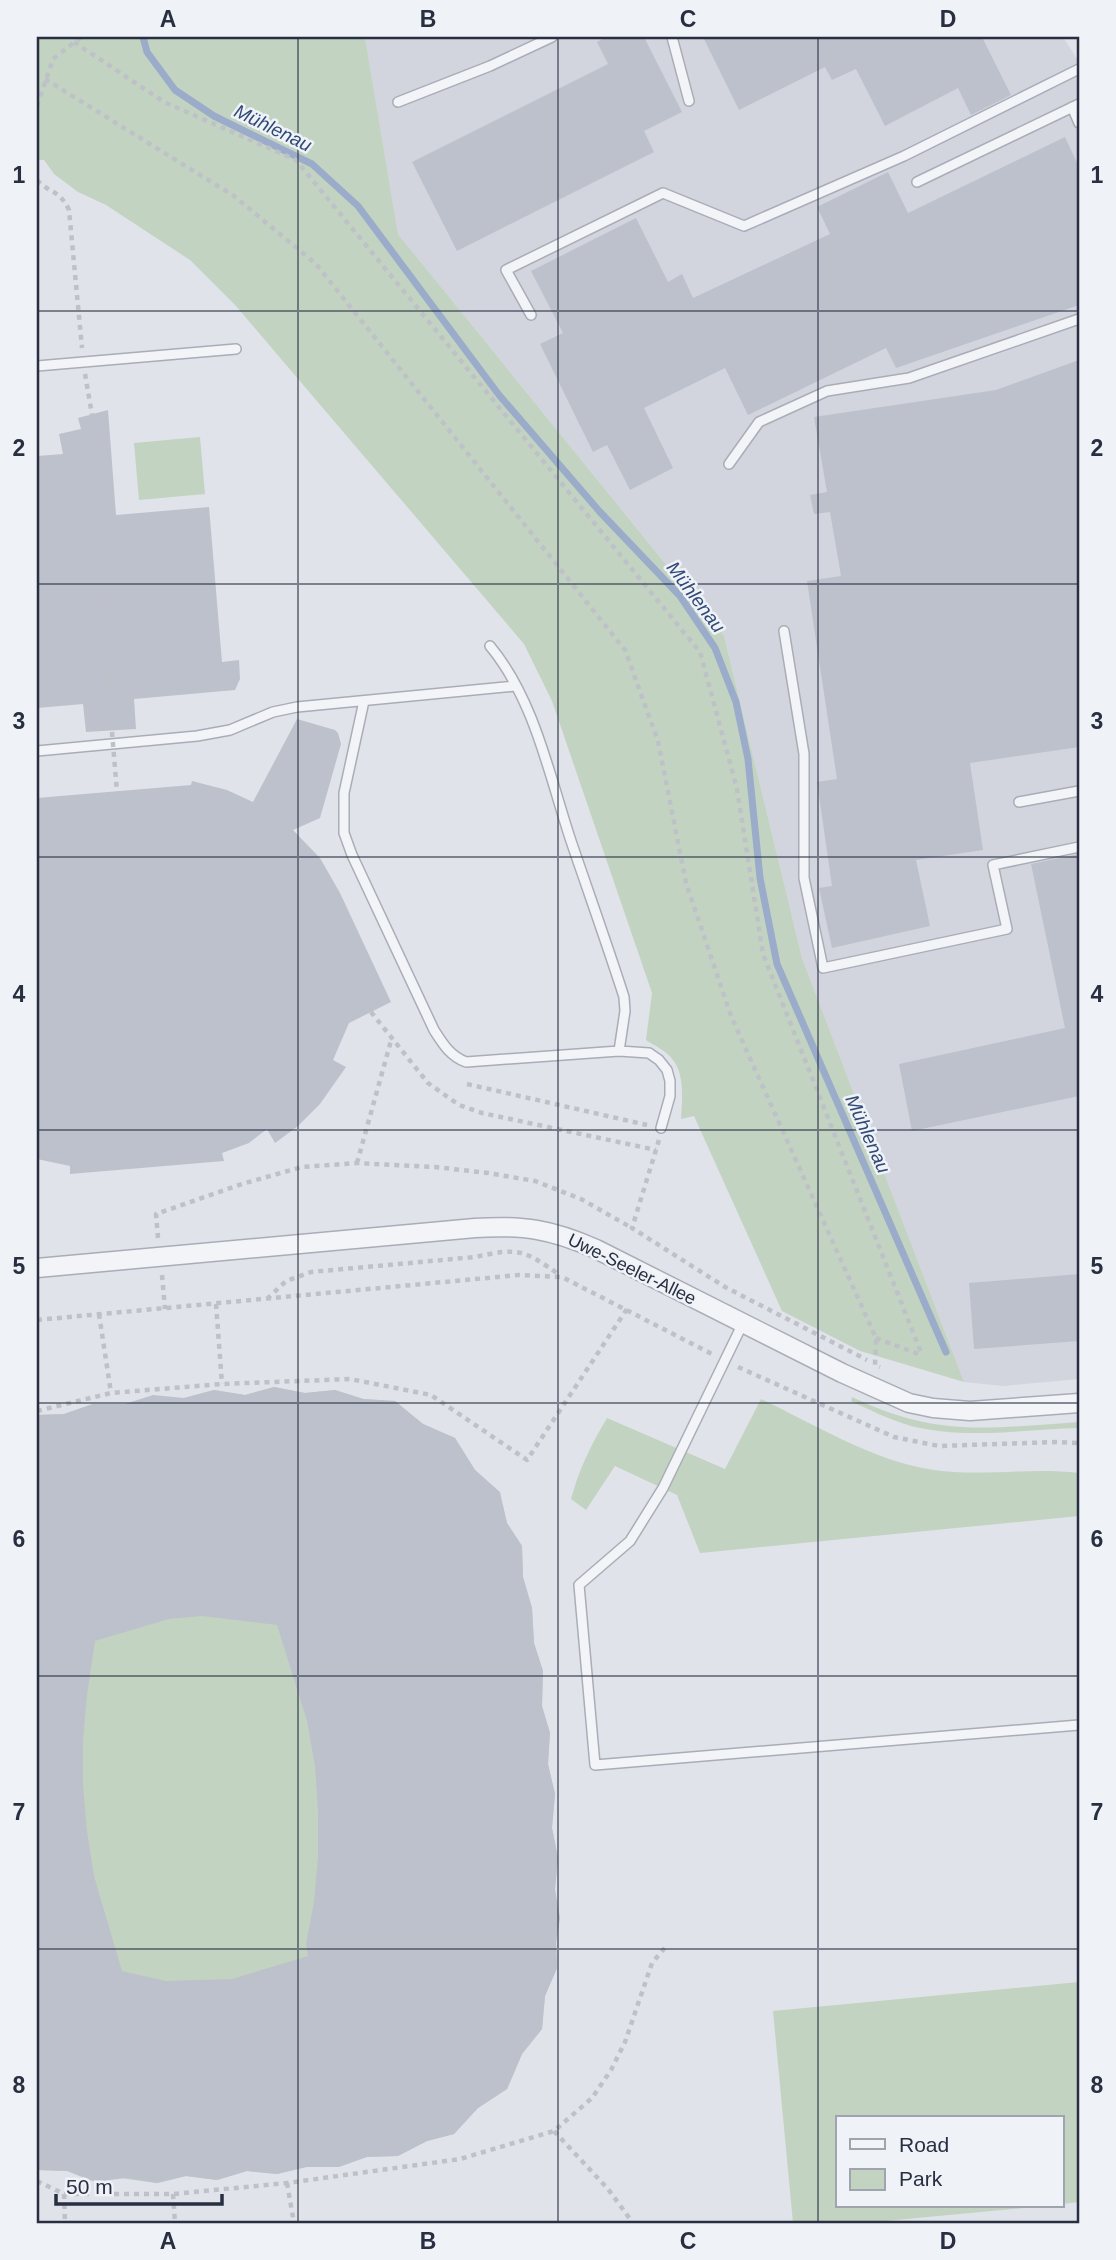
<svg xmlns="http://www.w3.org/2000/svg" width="1116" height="2260" font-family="Helvetica,sans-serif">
	<rect width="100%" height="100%" fill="#e0e3e9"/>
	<path fill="#d2d5de" d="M 365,37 L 1063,37 L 1079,62 L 1079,1379 L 1003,1386 L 964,1382 L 802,958 L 724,636 L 398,234 Z"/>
	<path fill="#c3d3c1" d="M 37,37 L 365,37 L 398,234 L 724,636 L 802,958 L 964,1382 L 860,1351 L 782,1311 L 694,1116 L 681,1119 C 682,1101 685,1075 673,1060 C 667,1051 655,1046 646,1040 L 652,993 L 552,701 L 524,644 L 236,306 L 190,260 L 106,205 L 78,192 L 54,174 L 44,160 L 37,160 Z
		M 200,437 L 205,494 L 139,500 L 134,443 Z
		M 274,1387 L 305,1393 L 335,1390 L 364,1399 L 395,1401 L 423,1424 L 455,1438 L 475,1470 L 499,1492 L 507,1523 L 522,1546 L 523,1577 L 532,1608 L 534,1643 L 543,1671 L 542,1706 L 550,1733 L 548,1764 L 555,1794 L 552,1828 L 558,1858 L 555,1889 L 557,1968 L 545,1996 L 542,2029 L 522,2054 L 507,2089 L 478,2108 L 454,2134 L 427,2141 L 398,2156 L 367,2157 L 307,2167 L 277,2174 L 247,2171 L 217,2180 L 186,2176 L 157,2183 L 67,2171 L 37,2170 L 37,1415 L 64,1414 L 93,1404 L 125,1404 L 184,1398 L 214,1390 L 245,1395 Z
		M 852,1397 C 937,1438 989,1428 1079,1422 L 1079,1428 C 1024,1429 966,1440 911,1426 C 890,1420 870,1410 851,1401 Z
		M 761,1399 C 816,1425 873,1461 934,1470 C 982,1477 1030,1467 1079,1473 L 1079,1516 L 700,1553 L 677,1495 L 615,1466 L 586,1510 L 571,1499 C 579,1469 591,1445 607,1418 L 725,1469 Z
		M 1079,1982 L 1079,2202 L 1062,2204 L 1062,2118 L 838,2118 L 838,2206 L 1045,2206 L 864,2223 L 793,2223 L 773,2011 Z"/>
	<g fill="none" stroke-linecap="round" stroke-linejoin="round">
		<path stroke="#9aacca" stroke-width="7" d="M 143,37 L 147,52 L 175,90 L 214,116 L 312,164 L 358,206 L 499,395 L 600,512 L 680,596 L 715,648 L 736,702 L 748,759 L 760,878 L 777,964 L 946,1352"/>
	</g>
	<path fill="#bdc1cc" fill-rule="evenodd" d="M 606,37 L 644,37 L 682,112 L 644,131 L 654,152 L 457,251 L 412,162 L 608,64 L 597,42 Z
		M 703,37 L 982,37 L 1011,95 L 971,115 L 958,88 L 885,126 L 856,69 L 832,80 L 825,67 L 739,110 Z
		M 1065,137 L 1079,167 L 1079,305 L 896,368 L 886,348 L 748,415 L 725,368 L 644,408 L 673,468 L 630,490 L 607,445 L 593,452 L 540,344 L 563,333 L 531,271 L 636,218 L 668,282 L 682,274 L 693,298 L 830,234 L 817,207 L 888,172 L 908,213 Z
		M 1079,360 L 1079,747 L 970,763 L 983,850 L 916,860 L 930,926 L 832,948 L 819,888 L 832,886 L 817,782 L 837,779 L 807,581 L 841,576 L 830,512 L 814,514 L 810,495 L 827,492 L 814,417 L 996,390 Z
		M 108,410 L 116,515 L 209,507 L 222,662 L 239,660 L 240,679 L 235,690 L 134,699 L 136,729 L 86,732 L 83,704 L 37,708 L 37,456 L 63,454 L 59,434 L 81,429 L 78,418 Z
		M 297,719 L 335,730 L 338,733 L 341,744 L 320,818 L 293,830 L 320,858 L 340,893 L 391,1002 L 349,1023 L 333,1060 L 346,1067 L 320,1104 L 298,1126 L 275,1143 L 267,1129 L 249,1143 L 222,1153 L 224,1161 L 70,1174 L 70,1166 L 37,1159 L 37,798 L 191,785 L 192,781 L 227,790 L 253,802 Z
		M 1079,854 L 1079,1096 L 912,1131 L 899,1064 L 1065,1028 L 1031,864 Z
		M 1079,1274 L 1079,1341 L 974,1349 L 969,1283 Z
		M 274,1387 L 305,1393 L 335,1390 L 363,1399 L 395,1401 L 423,1424 L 455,1438 L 475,1470 L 500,1492 L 507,1523 L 522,1546 L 523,1577 L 532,1608 L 534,1643 L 543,1671 L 542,1706 L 550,1733 L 548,1764 L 555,1794 L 552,1828 L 558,1858 L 555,1889 L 560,1918 L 556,1943 L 557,1968 L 545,1996 L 542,2029 L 522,2054 L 507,2089 L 478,2108 L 454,2134 L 427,2141 L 398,2156 L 367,2157 L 339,2167 L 306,2167 L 277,2174 L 247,2171 L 217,2180 L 186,2176 L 157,2183 L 125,2178 L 95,2182 L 67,2171 L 37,2170 L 37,1415 L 64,1414 L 93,1404 L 125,1404 L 153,1395 L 184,1398 L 214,1390 L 245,1395 ZM 202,1616 L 277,1625 L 307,1721 L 315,1766 L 318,1812 L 318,1857 L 314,1902 L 306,1944 L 308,1956 L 232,1979 L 166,1981 L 122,1971 L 94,1876 L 87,1831 L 83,1785 L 83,1740 L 87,1695 L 95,1641 L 169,1619 Z"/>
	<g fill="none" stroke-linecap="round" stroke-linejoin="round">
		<g stroke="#a9adb7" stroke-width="12">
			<path id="lane" d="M 672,37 L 689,101
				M 398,102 L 490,66 L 552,37
				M 1072,107 L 1079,123
				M 917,182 L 1079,104
				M 531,315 L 506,270 L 663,193 L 744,226 L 904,156 L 1079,69
				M 37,366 L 236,349
				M 729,464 L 759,422 L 827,391 L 909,378 L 1079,319
				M 784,631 L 804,754 L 804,878 L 823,968 L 1007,929 L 993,865 L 1079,847
				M 490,646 C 534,699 549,774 570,838 C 588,891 607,944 624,997 L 625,1011 L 619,1051
				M 364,701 L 344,793 L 344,833 L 352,855 L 434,1030 C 443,1044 450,1056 466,1062 L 619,1051 L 649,1053 L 659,1060 L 667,1070 L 670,1081 L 670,1096 L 661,1128
				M 37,751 L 197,736 L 230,730 L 273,712 L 297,707 L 515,686
				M 1019,802 L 1079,791
				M 743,1323 L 663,1488 L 630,1541 L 579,1585 L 595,1765 L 1079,1725"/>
		</g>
		<g stroke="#a9adb7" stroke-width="21">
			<path id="street" d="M 37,1268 L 475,1228 C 523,1225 551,1229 596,1249 L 842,1373 L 909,1403 L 933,1408 L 970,1411 L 1079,1403"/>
		</g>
		<path stroke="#bec1c8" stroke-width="4.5" stroke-dasharray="5 5" stroke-linecap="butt" d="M 74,42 L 164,102 L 296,160 L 700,652 L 737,789 L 763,954 L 922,1355
			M 45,79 L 234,196 L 316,264 L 625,650 L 658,741 L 686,883 L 731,1016 L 876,1338 L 875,1365 L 880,1367
			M 37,106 L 53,59 L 81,37
			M 37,180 C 50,194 59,189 69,210 L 82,348
			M 85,374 L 102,473 L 101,521 L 112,731
			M 371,1012 L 428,1083 L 459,1105 L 482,1113 L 656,1150
			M 467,1084 L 647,1125
			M 659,1140 L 632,1228 L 725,1287 L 867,1360
			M 357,1163 L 392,1037
			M 158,1238 L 156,1214 L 242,1184 L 302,1167 L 357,1163 L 435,1167 L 488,1173 L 535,1181 L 581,1199 L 632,1228
			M 162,1275 L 165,1309
			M 267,1299 L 286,1281 L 311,1272 L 475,1257 C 521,1247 523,1250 560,1275
			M 216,1304 L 222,1384
			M 99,1314 L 111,1393
			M 37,1320 L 519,1275 L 562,1277 L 712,1354
			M 876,1338 L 921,1355
			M 738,1367 L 894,1437 L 939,1446 L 1056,1442 L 1079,1443
			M 37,1411 L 111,1393 L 222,1384 L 350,1379 L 431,1395 L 527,1460 L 627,1309
			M 554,2131 L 608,2189 L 633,2223
			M 37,2181 L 64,2194 L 173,2194 L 287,2183 L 460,2159 L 554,2131 L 592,2098 L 611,2070 L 625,2042 L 652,1963 L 668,1944
			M 287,2183 L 294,2223
			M 64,2194 L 65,2223
			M 173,2194 L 175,2223"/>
		<use href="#lane" stroke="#f3f4f7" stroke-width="9"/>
		<use href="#street" stroke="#f3f4f7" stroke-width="18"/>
		<path stroke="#bec1c8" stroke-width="4.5" stroke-dasharray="5 5" stroke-linecap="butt" d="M 112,732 L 117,792"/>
	</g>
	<path fill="none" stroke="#282f41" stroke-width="2" stroke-opacity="0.55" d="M 298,37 L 298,2223M 558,37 L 558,2223M 818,37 L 818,2223M 37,311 L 1079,311M 37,584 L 1079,584M 37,857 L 1079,857M 37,1130 L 1079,1130M 37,1403 L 1079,1403M 37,1676 L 1079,1676M 37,1949 L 1079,1949"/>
	<g text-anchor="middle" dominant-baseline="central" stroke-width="5" stroke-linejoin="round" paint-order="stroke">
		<g font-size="18" fill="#282f41" stroke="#eff2f7">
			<text transform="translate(632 1269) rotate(26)">Uwe-Seeler-Allee</text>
		</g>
		<g font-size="19" font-style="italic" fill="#314976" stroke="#eff2f7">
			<text transform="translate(273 128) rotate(26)">Mühlenau</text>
			<text transform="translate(696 597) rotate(53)">Mühlenau</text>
			<text transform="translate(868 1134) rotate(66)">Mühlenau</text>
		</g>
	</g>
	<rect width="1116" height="2260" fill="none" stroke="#eff2f7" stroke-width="77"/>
	<rect x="836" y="2116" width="228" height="91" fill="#eff2f7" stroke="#9fa4ae" stroke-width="2"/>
	<rect x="850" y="2139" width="35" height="10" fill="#f3f4f7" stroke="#9fa4ae" stroke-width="2"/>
	<text x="899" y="2152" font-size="21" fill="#282f41">Road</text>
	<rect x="850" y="2169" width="35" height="21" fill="#c3d3c1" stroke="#9fa4ae" stroke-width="2"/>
	<text x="899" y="2186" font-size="21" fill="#282f41">Park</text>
	<path d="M56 2194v10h166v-10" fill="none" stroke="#282f41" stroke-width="3.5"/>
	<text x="66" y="2194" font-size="21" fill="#282f41" stroke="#eff2f7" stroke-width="5" paint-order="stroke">50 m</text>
	<rect x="38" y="38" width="1040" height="2184" fill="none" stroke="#282f41" stroke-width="2.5"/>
	<g font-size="23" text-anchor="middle" font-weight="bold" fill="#282f41">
		<text x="168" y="27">A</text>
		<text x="428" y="27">B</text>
		<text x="688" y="27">C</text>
		<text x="948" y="27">D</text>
		<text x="19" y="183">1</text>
		<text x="1097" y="183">1</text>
		<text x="19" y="456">2</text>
		<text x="1097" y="456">2</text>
		<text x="19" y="729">3</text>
		<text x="1097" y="729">3</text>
		<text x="19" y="1002">4</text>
		<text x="1097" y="1002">4</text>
		<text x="19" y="1274">5</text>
		<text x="1097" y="1274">5</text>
		<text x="19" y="1547">6</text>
		<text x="1097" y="1547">6</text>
		<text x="19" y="1820">7</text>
		<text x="1097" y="1820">7</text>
		<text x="19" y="2093">8</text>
		<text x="1097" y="2093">8</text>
		<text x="168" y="2249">A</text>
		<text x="428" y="2249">B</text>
		<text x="688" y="2249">C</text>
		<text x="948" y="2249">D</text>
	</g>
</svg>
